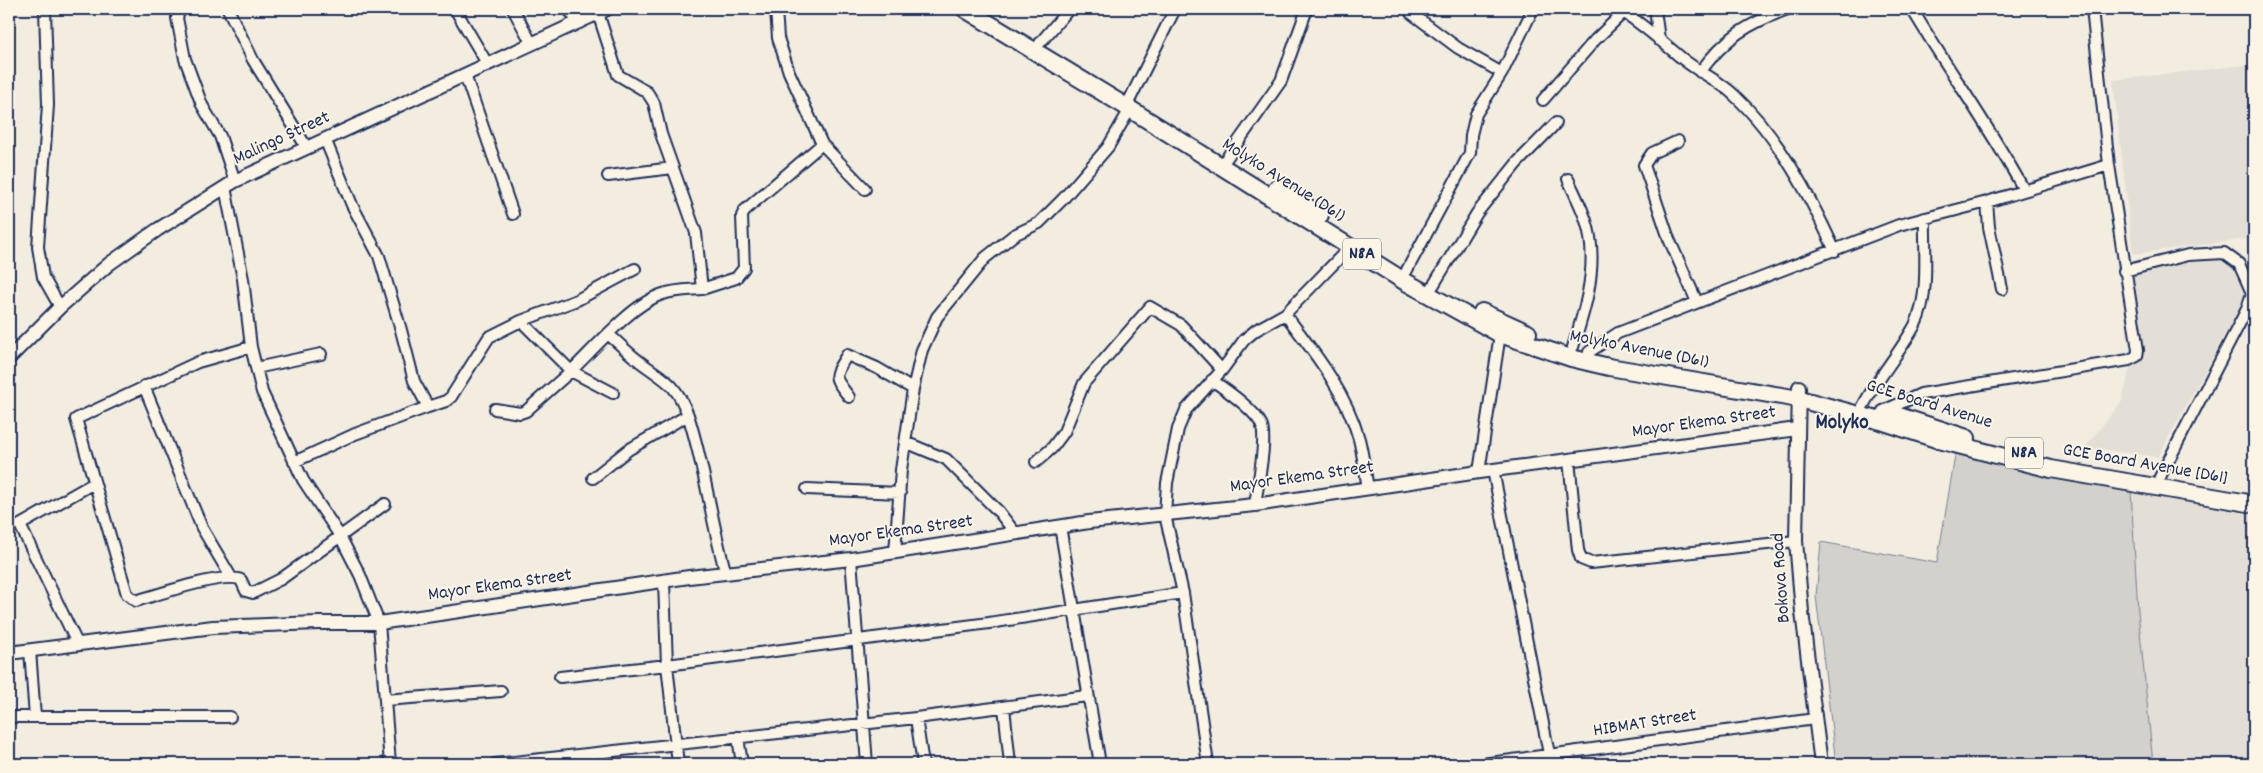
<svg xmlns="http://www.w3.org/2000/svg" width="2263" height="773" font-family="Dekko,sans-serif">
	<rect width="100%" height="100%" fill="#f3ede0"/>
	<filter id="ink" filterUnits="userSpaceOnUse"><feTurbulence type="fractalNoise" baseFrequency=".02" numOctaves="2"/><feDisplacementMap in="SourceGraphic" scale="10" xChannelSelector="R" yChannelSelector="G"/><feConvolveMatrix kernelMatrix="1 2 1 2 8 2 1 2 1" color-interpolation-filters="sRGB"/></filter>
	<g filter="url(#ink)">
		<path fill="#e3dfd6" d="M 2254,64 L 2254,271 L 2246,239 L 2133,254 L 2113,80 Z
			M 2212,254 L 2237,263 L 2245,286 L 2244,300 L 2158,457 L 2085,447 L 2122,401 L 2131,363 L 2142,361 L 2143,352 L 2131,273 Z
			M 2131,491 L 2254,515 L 2254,764 L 2153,764 L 2138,611 Z"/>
		<path fill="#d3d1cc" stroke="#778095" d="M 1956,450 L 2048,474 L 2131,491 L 2138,611 L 2153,764 L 1836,764 L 1816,596 L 1821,542 L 1937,563 Z"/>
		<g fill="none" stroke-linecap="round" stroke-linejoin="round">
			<g stroke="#1b2f5e" stroke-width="14">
				<path id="minor" d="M 45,9 L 48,105 L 38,247 L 43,277 L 60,307
					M 180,9 L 177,18 L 185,59 L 202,105 L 220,136 L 235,181
					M 228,9 L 253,60 L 307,148
					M 455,9 L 488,65
					M 513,9 L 532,44
					M 568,9 L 579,23
					M 776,9 L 778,38 L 789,72 L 822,144 L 865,189
					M 1618,9 C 1640,21 1664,44 1684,60 C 1700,73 1720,81 1734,95 C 1779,137 1810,196 1835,251
					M 1655,9 L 1659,40
					M 1912,9 C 1948,70 1990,127 2024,190
					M 1040,43 L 1069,9
					M 1700,72 C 1726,37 1747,24 1788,9
					M 1502,73 L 1533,9
					M 465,75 L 513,214
					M 1130,99 L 1175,9
					M 1543,100 L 1595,40 L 1624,12
					M 325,139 L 352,205 L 379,256 L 401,330 L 414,381 L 428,407 L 446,401 L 451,397 L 489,337 L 521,321 L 577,300 L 635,269
					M 1678,141 L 1652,153 L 1644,165 L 1669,239 L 1697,302
					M 1221,166 L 1281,81 L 1307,9
					M 608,176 L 673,168
					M 1568,179 C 1576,197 1587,217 1590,237 C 1596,275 1584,312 1573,347
					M 225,187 L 243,279 L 251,347 L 262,392 L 303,480 L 340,536 L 360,575 L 379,623 L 390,764
					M 1987,202 L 1989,227 L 2002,289
					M 1407,270 L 1470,153 L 1471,135 L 1476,114 L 1502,73 L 1458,48 L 1411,13 L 1414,9
					M 2124,271 L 2188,255 L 2224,253 L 2239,264 L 2252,293 L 2247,309 L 2160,477
					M 1433,286 L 1477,213 L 1517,163 L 1556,123
					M 702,289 L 736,278 L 744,268 L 742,216 L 745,210 L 822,144
					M 1285,314 C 1314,352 1346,392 1359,439 C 1363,455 1365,472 1368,488
					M 521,321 L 571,371 C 595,348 633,303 663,294 C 675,290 690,290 702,289 L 696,233 L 661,134 L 654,103 L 647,92 L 618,75 L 598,13
					M 251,347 L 198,362 L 76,419 L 127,594 L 136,601 C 156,595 225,571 241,580 L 246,591 L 253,593 L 281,579 L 385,504
					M 1589,352 L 1618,333 L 1899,225 L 1987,202 L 2109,165
					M 256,368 L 321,354
					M 1212,380 C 1226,390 1254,409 1261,424 C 1268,438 1257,488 1255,505
					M 144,386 L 202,528 L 231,577
					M 849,397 C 833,375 832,379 847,355 L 877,368 L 913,389
					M 1863,406 C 1878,377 1900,353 1915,325 C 1930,297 1924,249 1925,218
					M 495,409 L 520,413 L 526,411 L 571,371 L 613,393
					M 1883,411 L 1921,394 L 2129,360 L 2137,356 L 2138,350 L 2109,165 L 2092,9
					M 688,415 C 705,467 711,521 726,574
					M 905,442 L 946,459 L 999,512 L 1016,534
					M 1569,460 L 1578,550 L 1581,559 L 1591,563 L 1796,541
					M 294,462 L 355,434 L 428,407
					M 1036,462 L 1052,448 L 1064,432 L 1084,383 L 1150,307 L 1181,325 L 1222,370
					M 1493,470 L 1551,764
					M 1479,472 L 1500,334
					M 593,478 L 628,450 L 688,415 C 675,381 665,381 639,361 C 628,353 619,343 609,335
					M 807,489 L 900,493
					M 1060,526 L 1100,764
					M 895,553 L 901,470 L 913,389 L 922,350 L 937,317 L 985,258 L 1014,235 L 1039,223 L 1063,199 L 1108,147 L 1130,109
					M 851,559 L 867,764
					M 664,581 L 667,665 L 989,623 L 1183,593
					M 77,643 L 20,525 L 94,483
					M 30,650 L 35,717
					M 560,677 L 667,665 L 678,764
					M 385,700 L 501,691
					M 1004,707 L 1010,764
					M 9,717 L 230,717
					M 916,718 L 923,764
					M 738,737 L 742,764
					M 495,764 L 916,718 L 1087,696
					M 1208,764 L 1183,593 L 1165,515 L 1167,483 L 1178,429 L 1186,410 L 1222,370 L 1244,340 L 1256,330 L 1285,314 L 1350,247
					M 1482,764 L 1815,719"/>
			</g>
			<g stroke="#1b2f5e" stroke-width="16">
				<path id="tertiary" d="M 9,358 L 60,307 L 109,264 L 157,230 L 235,181 L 607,9
					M 1799,387 L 1796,541 L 1802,612 L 1821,764
					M 9,653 L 213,627 L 318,623 L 379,623 L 689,577 L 851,559 L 1089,522 L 1255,505 L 1479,472 L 1797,429"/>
			</g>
			<g stroke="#1b2f5e" stroke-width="20">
				<path id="trunk" d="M 965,9 L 1130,109 L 1404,281 L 1500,334 L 1571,358 L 1609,367 L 1799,399 L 1881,421 L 1939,440 L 2051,469 L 2254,504
					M 1277,188 L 1320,215
					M 1482,312 L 1528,333
					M 1893,414 L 1967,438"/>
			</g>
			<use href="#minor" stroke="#fcf5e5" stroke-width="10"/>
			<use href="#tertiary" stroke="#fcf5e5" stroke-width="12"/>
			<use href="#trunk" stroke="#fcf5e5" stroke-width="16"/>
		</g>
	</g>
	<g text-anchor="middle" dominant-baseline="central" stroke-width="4" stroke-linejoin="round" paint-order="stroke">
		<g fill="#fcf5e5" stroke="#5e6a86" stroke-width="1">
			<rect x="1343" y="238.5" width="38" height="31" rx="4"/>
			<rect x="2005" y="437.5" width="38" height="31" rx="4"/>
		</g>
		<g font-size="18" font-weight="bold" fill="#1b2f5e">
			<text x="1362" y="254">N8A</text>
			<text x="2024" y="453">N8A</text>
		</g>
		<g font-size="19" fill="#1b2f5e" stroke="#fcf5e5">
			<text transform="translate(282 139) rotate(-25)">Malingo Street</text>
			<text transform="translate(1283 181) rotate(32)">Molyko Avenue (D61)</text>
			<text transform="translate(1639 350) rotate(11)">Molyko Avenue (D61)</text>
			<text transform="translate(1929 405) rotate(17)">GCE Board Avenue</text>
			<text transform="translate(1704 423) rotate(-8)">Mayor Ekema Street</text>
			<text transform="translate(2145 465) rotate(10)">GCE Board Avenue [D61]</text>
			<text transform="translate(1302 478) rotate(-8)">Mayor Ekema Street</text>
			<text transform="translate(901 532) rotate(-8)">Mayor Ekema Street</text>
			<text transform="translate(1782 578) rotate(-94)">Bokova Road</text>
			<text transform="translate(500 586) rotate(-8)">Mayor Ekema Street</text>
			<text transform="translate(1645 724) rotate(-9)">HIBMAT Street</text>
		</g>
		<g font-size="21" font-weight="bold" fill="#1b2f5e" stroke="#fcf5e5">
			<text x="1842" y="424">Molyko</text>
		</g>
	</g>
	<rect width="2263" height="773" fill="none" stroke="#fcf5e5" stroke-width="30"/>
	<rect x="15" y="15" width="2233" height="743" fill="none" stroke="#1b2f5e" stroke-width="2" filter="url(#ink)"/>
</svg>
